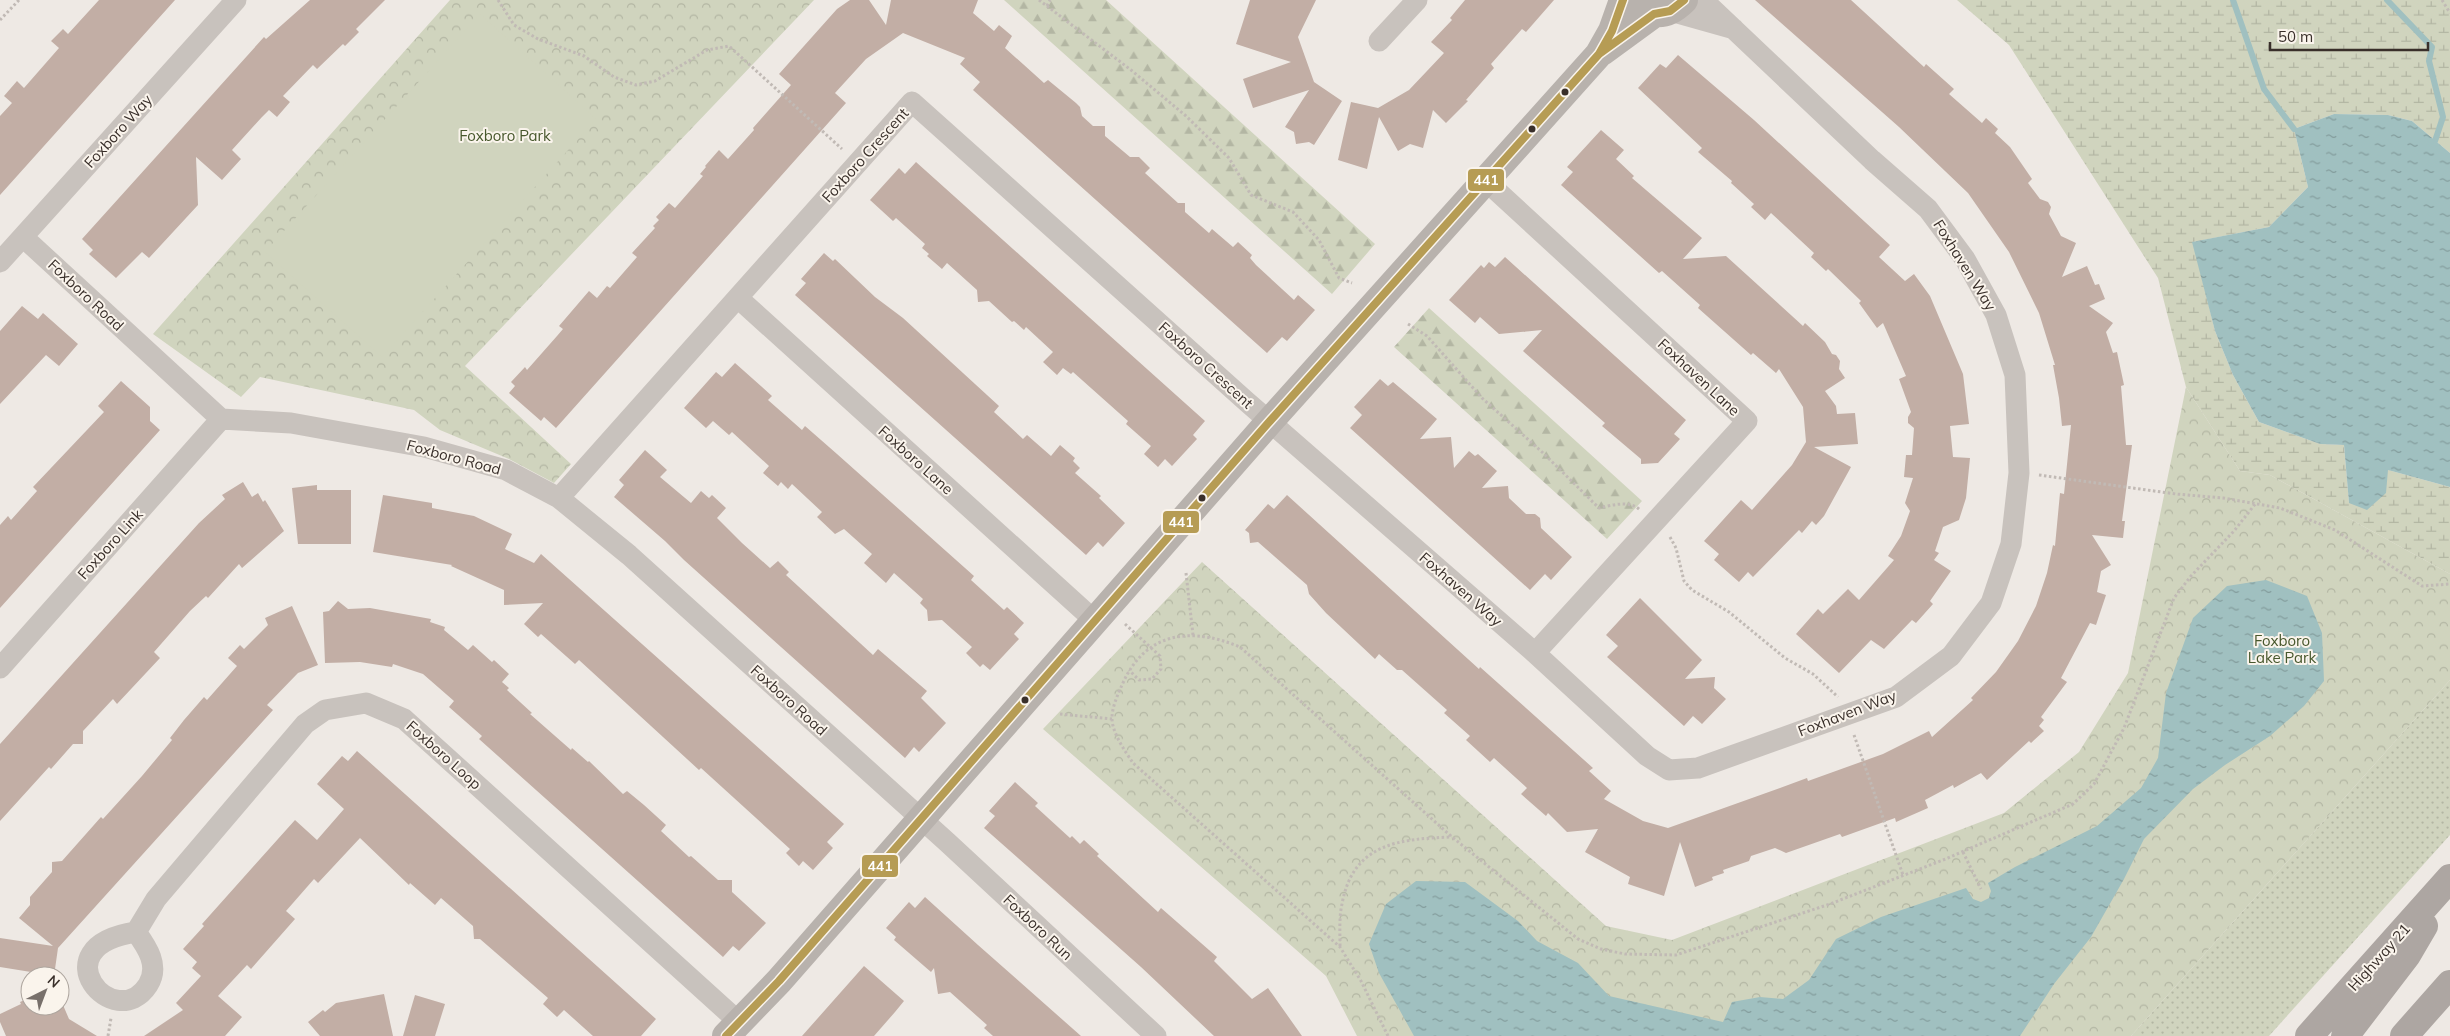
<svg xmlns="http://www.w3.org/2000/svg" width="2450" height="1036" font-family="Mulish,sans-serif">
	<defs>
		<pattern id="grass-dots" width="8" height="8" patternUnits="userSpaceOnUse" patternTransform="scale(1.25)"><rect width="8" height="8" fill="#d0d4be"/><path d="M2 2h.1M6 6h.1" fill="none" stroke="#b3b6a3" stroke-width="1.8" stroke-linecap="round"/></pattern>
		<pattern id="forest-firs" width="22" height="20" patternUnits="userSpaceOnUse" patternTransform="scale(1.25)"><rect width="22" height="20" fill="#d0d4be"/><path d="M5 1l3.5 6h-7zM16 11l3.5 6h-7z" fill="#b3b6a3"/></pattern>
		<pattern id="wetland-marsh" width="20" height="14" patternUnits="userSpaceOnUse" patternTransform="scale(1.25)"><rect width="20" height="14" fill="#d0d4be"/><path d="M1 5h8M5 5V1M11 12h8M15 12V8" fill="none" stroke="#b3b6a3"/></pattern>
		<pattern id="park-crowns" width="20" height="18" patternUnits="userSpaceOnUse" patternTransform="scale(1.25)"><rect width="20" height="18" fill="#d0d4be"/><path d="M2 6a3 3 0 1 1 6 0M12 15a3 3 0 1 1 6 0" fill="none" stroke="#b3b6a3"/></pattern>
		<pattern id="water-ripples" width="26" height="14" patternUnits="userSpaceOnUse" patternTransform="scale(1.25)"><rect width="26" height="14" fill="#a0c0c0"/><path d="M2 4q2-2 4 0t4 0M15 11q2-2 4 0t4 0" fill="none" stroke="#839c9c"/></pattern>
	</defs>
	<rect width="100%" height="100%" fill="#eee9e4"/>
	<path fill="url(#grass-dots)" d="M 2450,680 L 2450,835 L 2269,1036 L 2131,1036 Z"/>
	<path fill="url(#forest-firs)" d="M 1004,0 L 1106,0 L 1375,244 L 1332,294 Z
		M 1429,308 L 1642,501 L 1607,539 L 1394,347 Z"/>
	<path fill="url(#wetland-marsh)" d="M 1957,0 L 2450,0 L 2450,153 L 2412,121 L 2388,115 L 2334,114 L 2294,129 L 2308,187 L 2269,227 L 2193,242 L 2215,331 L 2233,375 L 2259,422 L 2320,444 L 2344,445 L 2349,503 L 2388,470 L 2450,487 L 2450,574 L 2270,475 L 2240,471 L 2186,387 L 2158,278 L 2009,45 Z"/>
	<path fill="url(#park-crowns)" d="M 450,0 L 814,0 L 465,366 L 571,464 L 554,483 L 509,459 L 440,430 L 414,410 L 260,377 L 241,397 L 153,334 Z
		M 2186,387 L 2240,471 L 2270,475 L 2450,574 L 2450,680 L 2131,1036 L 1357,1036 L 1326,976 L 1043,729 L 1202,562 L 1606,926 L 1672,940 L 2004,813 L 2079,752 L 2128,673 Z"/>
	<path fill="#d0d4be" d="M 480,14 L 596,119 L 382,357 L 265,252 Z"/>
	<path fill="url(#water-ripples)" d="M 2334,114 L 2388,115 L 2412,121 L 2450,153 L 2450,487 L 2388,470 L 2386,493 L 2367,510 L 2349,503 L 2344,445 L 2320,444 L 2259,422 L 2233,375 L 2215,331 L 2192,242 L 2269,227 L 2308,187 L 2294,129 Z
		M 2266,580 L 2307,596 L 2322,633 L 2324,681 L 2304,706 L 2270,736 L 2225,765 L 2193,789 L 2144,839 L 2124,879 L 2091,937 L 2054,984 L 2020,1036 L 1414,1036 L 1379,973 L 1369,944 L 1386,904 L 1416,881 L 1465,882 L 1518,921 L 1537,941 L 1578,963 L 1609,996 L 1723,1022 L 1732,1002 L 1760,997 L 1783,999 L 1809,980 L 1836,939 L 1881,917 L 1966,888 L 1973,899 L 1981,902 L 1989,898 L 1991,891 L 1988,883 L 2015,867 L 2097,826 L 2141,788 L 2158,758 L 2166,693 L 2193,618 L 2227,586 Z"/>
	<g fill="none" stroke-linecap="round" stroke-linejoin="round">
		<path stroke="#a0c0c0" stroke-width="6" d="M 2233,0 L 2264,89 L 2294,129
			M 2387,0 L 2432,47 L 2429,61 L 2443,117 L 2435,141"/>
	</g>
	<path fill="#c2aea5" d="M 99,0 L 175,0 L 0,195 L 0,116 L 12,103 L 4,96 L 17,81 L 24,88 L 59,48 L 51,41 L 63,29 L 68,34 Z
		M 310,0 L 385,0 L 356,29 L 359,32 L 345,46 L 343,44 L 317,69 L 313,65 L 283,96 L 290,102 L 277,117 L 269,110 L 262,117 L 232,150 L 241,159 L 222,180 L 196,157 L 198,205 L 149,258 L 142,252 L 116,278 L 89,254 L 93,250 L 82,239 L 264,37 L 266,39 Z
		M 850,0 L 869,0 L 886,25 L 891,0 L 978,0 L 973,13 L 994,31 L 999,25 L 1012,36 L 1005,48 L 1044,83 L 1048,80 L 1076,103 L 1080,107 L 1082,116 L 1093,126 L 1105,126 L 1105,136 L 1130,157 L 1139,157 L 1150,168 L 1145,173 L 1178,203 L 1185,203 L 1185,212 L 1209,233 L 1212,229 L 1233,247 L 1238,242 L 1252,255 L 1250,258 L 1256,265 L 1294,300 L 1298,295 L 1315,310 L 1287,341 L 1282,337 L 1267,353 L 973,90 L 980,82 L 960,64 L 965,58 L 903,33 L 866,59 L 835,93 L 846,103 L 556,428 L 544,417 L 541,421 L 509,393 L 515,386 L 511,382 L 525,367 L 527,370 L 557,336 L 563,329 L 559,326 L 589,291 L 597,298 L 607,286 L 610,288 L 637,257 L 632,253 L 655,228 L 653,226 L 659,220 L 656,217 L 669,203 L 675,208 L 703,176 L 700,174 L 706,167 L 705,166 L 719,150 L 728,159 L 754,130 L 753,128 L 791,85 L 779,74 L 837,9 Z
		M 1250,0 L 1316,0 L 1298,37 L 1314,82 L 1342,101 L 1314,145 L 1309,142 L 1296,144 L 1294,132 L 1285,127 L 1309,90 L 1253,108 L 1243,79 L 1291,62 L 1236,44 Z
		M 1465,0 L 1554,0 L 1526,32 L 1522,29 L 1491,64 L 1494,68 L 1466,100 L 1468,101 L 1446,123 L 1433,110 L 1423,148 L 1410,144 L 1398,151 L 1379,117 L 1367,169 L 1338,160 L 1351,102 L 1378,108 L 1409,90 L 1444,53 L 1431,42 L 1452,20 L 1450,18 Z
		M 1755,0 L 1851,0 L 1924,67 L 1926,64 L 1954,89 L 1949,94 L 1982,123 L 1986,118 L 1998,129 L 1995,133 L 2010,147 L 2032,179 L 2028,183 L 2040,199 L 2048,202 L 2051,207 L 2049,214 L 2061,236 L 2076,243 L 2062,277 L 2087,266 L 2095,285 L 2099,284 L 2105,299 L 2089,306 L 2113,323 L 2106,332 L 2113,353 L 2117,352 L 2124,385 L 2121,386 L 2126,445 L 2132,445 L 2122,521 L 2125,521 L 2123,538 L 2092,535 L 2111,565 L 2101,571 L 2097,592 L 2106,595 L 2096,625 L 2090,623 L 2061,678 L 2067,682 L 2041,717 L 2044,720 L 2039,726 L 2044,731 L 2031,743 L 2029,741 L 1987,780 L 1981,773 L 1954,788 L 1953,785 L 1925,800 L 1928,808 L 1896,822 L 1895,818 L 1842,837 L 1840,834 L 1786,853 L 1775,848 L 1751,856 L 1749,861 L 1723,870 L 1724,873 L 1712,877 L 1713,880 L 1695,887 L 1680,842 L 1664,896 L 1628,884 L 1630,877 L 1585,852 L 1598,829 L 1567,832 L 1548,813 L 1546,816 L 1521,794 L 1527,788 L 1494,758 L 1490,762 L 1466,740 L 1470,736 L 1444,713 L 1447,710 L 1402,670 L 1397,670 L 1379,654 L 1375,659 L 1326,613 L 1309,594 L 1307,585 L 1258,542 L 1250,543 L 1249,533 L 1245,530 L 1268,504 L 1274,509 L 1287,495 L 1479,669 L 1480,667 L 1593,768 L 1589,771 L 1611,791 L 1604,799 L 1643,821 L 1668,828 L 1780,788 L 1807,778 L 1808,781 L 1883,754 L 1929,731 L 1932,737 L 1973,700 L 1971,698 L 1996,672 L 2018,641 L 2036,606 L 2047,573 L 2053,545 L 2055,546 L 2060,493 L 2064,494 L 2071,425 L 2062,426 L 2059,398 L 2053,365 L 2055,365 L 2039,313 L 2009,252 L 1968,193 L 1899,127 Z
		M 1678,55 L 1754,120 L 1890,245 L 1879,257 L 1905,281 L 1914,274 L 1930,296 L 1963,374 L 1969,424 L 1950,426 L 1953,457 L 1970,458 L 1966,498 L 1959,520 L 1943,527 L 1935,551 L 1939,553 L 1934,560 L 1951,571 L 1930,601 L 1933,604 L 1916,623 L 1912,620 L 1884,649 L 1871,640 L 1839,673 L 1796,634 L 1818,609 L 1823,614 L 1848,589 L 1859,600 L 1894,560 L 1888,556 L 1901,536 L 1910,511 L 1905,503 L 1913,478 L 1904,477 L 1906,455 L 1912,455 L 1914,428 L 1908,423 L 1908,417 L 1911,412 L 1899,379 L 1906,376 L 1883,323 L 1877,328 L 1859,303 L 1861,301 L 1828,269 L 1826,271 L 1811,257 L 1814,253 L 1771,213 L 1765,220 L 1751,207 L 1754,204 L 1731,183 L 1732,181 L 1698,152 L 1702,148 L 1638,88 L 1660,64 L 1666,68 Z
		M 1601,130 L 1624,150 L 1616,159 L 1634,176 L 1632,178 L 1702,238 L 1683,259 L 1726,256 L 1803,326 L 1805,323 L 1825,342 L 1832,354 L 1836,355 L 1840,361 L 1839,369 L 1845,378 L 1825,391 L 1836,406 L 1837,414 L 1855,413 L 1858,444 L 1814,447 L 1851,467 L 1824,516 L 1816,525 L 1812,521 L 1802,533 L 1799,530 L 1753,577 L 1748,572 L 1739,582 L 1714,560 L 1719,554 L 1704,541 L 1741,500 L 1752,510 L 1792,465 L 1806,442 L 1803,407 L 1779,369 L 1776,373 L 1753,353 L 1751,355 L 1698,308 L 1700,305 L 1662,271 L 1659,273 L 1561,185 L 1573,172 L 1567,167 Z
		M 916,162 L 1205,421 L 1193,435 L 1197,439 L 1172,466 L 1165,459 L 1158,467 L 1144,454 L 1151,446 L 1126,424 L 1128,421 L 1073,372 L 1071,374 L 1063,368 L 1057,375 L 1043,362 L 1053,352 L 1026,327 L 1024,330 L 1014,321 L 1012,322 L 989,301 L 978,302 L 977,290 L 947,263 L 942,269 L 927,256 L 929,254 L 922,248 L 925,244 L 896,218 L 893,221 L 870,200 L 899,168 L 905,174 Z
		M 824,253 L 833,261 L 835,259 L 875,297 L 903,318 L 999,406 L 994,412 L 1023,439 L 1027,435 L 1051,456 L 1060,445 L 1075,458 L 1073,461 L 1080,468 L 1075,473 L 1101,496 L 1099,498 L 1125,523 L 1103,547 L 1098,542 L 1086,555 L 795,295 L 806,283 L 801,279 Z
		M 1505,257 L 1686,420 L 1674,434 L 1680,439 L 1658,463 L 1641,464 L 1641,459 L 1602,426 L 1605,423 L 1523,351 L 1542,330 L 1499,334 L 1480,317 L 1475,323 L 1449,300 L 1481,265 L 1484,268 L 1489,262 L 1495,267 Z
		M 22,306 L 38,319 L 43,313 L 78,344 L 59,366 L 46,355 L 0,404 L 0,331 Z
		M 735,363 L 772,396 L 768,400 L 802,430 L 805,426 L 837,454 L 974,576 L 971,580 L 1004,610 L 1007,607 L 1024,623 L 1014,634 L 1019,639 L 990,670 L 983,664 L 980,667 L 966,653 L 972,647 L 942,620 L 928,621 L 927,610 L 920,603 L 923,599 L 894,573 L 886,583 L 864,563 L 872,554 L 844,529 L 835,534 L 817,517 L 822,512 L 792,484 L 788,489 L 781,482 L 778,486 L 763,473 L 769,466 L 732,432 L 729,435 L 713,421 L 706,428 L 684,408 L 716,372 L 722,377 Z
		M 1380,379 L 1388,386 L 1393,382 L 1437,419 L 1420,439 L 1451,437 L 1454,468 L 1469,451 L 1475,456 L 1478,454 L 1497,471 L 1482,488 L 1508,486 L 1509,498 L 1526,514 L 1535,514 L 1540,518 L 1541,528 L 1572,557 L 1551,580 L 1545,574 L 1530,590 L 1350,428 L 1362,415 L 1354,407 Z
		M 121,381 L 150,407 L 150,421 L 160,430 L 0,608 L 0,525 L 8,516 L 11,520 L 37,491 L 33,487 L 104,412 L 98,406 Z
		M 645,450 L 667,470 L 660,477 L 691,503 L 701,491 L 709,498 L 712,495 L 726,508 L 717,518 L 742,543 L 770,568 L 778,561 L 789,572 L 786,575 L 873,655 L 878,649 L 927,691 L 921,698 L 946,723 L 919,752 L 914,747 L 905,758 L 684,560 L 665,541 L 614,497 L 624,485 L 619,480 Z
		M 243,482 L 252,497 L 258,493 L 263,502 L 265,500 L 284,531 L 242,568 L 239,564 L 208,598 L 206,596 L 190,611 L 154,652 L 160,658 L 117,704 L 113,699 L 83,731 L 83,744 L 73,744 L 51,769 L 49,767 L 0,821 L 0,744 L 199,523 L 225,499 L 222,495 Z
		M 317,485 L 317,490 L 351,490 L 351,544 L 298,544 L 292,488 Z
		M 383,495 L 432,503 L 432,508 L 474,516 L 512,534 L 505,549 L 534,563 L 541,554 L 844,824 L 827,842 L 833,848 L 813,870 L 803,861 L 799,866 L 786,853 L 790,849 L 701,768 L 699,770 L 579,660 L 575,664 L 541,634 L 538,637 L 524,624 L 543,603 L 504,605 L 504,590 L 451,566 L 452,565 L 373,552 Z
		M 1640,598 L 1702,660 L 1685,679 L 1715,677 L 1714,688 L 1726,699 L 1702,724 L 1693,716 L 1684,726 L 1607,657 L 1618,646 L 1606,635 Z
		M 338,601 L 348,609 L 370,608 L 431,619 L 430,622 L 445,627 L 444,630 L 468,650 L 473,645 L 492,662 L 494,660 L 509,674 L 502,682 L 509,688 L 507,690 L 532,713 L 530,714 L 571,750 L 572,748 L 588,762 L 589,761 L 623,794 L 627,791 L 644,805 L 666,825 L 661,831 L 689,857 L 691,856 L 718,880 L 732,880 L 732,892 L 766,923 L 739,951 L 733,946 L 723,957 L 479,739 L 482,736 L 449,707 L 454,701 L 423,674 L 393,664 L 392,667 L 360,662 L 325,663 L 323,612 L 329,611 Z
		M 292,606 L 318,665 L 298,673 L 267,705 L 273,710 L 58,948 L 54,976 L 31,976 L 31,972 L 0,967 L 0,938 L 53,946 L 19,918 L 30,905 L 30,897 L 52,872 L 52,862 L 62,861 L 101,817 L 103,819 L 142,776 L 172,740 L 170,738 L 184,720 L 204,697 L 207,700 L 237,666 L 228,658 L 240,645 L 244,649 L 268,625 L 265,618 Z
		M 357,751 L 656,1019 L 641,1036 L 593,1036 L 564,1010 L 557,1017 L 543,1004 L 548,998 L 480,939 L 474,939 L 473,926 L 441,898 L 435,905 L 410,883 L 409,885 L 360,838 L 318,883 L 314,879 L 286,911 L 295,919 L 251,969 L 247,965 L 218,996 L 242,1017 L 225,1036 L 144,1036 L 183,1010 L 176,1003 L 201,976 L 192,968 L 197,962 L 183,949 L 204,926 L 202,924 L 295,820 L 317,840 L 344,809 L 317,784 L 342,756 L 348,761 Z
		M 1015,782 L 1038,803 L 1035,806 L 1070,838 L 1072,836 L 1080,844 L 1084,840 L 1099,854 L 1097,856 L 1158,912 L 1161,908 L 1217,957 L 1214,961 L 1252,999 L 1268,988 L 1302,1036 L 1214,1036 L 1141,967 L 984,828 L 995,816 L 989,811 Z
		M 925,897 L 978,945 L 1081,1036 L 993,1036 L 984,1028 L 987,1025 L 950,992 L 938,994 L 934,968 L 931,972 L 894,940 L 896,937 L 886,928 L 909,902 L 915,908 Z
		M 864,966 L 904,1001 L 895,1012 L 874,1036 L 802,1036 Z
		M 30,980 L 30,1006 L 60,1006 L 60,998 L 69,1019 L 97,1036 L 6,1036 L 0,1022 L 0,1014 L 21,1004 L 20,1002 L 27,999 Z
		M 384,994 L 393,1036 L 320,1036 L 308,1022 L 323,1010 L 325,1012 L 336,1003 Z
		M 415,995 L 445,1004 L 435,1036 L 403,1036 Z"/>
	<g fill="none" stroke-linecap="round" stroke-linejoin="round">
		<path stroke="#c1bab5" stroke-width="3" stroke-dasharray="2.5 2.5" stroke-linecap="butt" d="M 498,0 L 514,25 L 538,39 L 584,56 L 614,77 L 636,85 L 655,81 L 707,50 L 729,46 L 842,149
			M 1039,0 L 1131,70 L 1186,116 L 1229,158 L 1251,195 L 1293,212 L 1319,240 L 1339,278 L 1352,283
			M 2442,0 L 2450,13
			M 1047,6 L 1050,0
			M 0,20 L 19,0
			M 1408,324 L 1427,336 L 1482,398 L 1542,452 L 1599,508 C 1612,505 1630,500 1640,510
			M 2039,475 L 2176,494 L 2223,498 L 2280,508 L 2335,530 L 2422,586 L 2450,584
			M 1670,537 L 1676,548 L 1684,581 L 1692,590 L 1729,612 L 1785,658 L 1813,674 L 1838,697
			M 1186,573 L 1193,635
			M 1125,624 L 1160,656 L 1161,669 L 1152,679 L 1139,680 L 1129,670
			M 1060,714 L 1112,719
			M 1854,735 L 1903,875
			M 1963,852 L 1981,889
			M 1340,946 C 1340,932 1339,917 1342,904 C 1353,843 1399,839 1452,837
			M 108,1036 L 111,1018
			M 1388,1036 L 1361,981 L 1340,947 L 1133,763 C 1125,751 1112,733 1112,718 C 1112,707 1118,694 1122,685 C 1145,632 1190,626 1240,647 L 1452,837 L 1578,939 L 1601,949 L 1625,954 L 1676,955 L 1830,904 L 1943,860 L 2073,804 L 2094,784 L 2124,728 L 2174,598 L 2191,576 L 2234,531 L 2256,503"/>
		<path stroke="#c8c2bd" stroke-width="21" d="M 1670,11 L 1734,29
			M 1379,41 L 1417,0
			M 1486,181 L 1747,421 L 1535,653
			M 23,237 L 221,419 L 291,423 L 424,447 L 506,470 L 559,498 L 629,555 L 947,842 L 1156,1036
			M 0,262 L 236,0
			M 738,298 L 1095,621
			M 559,498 L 912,102 L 1247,402 L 1535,653 L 1647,756 L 1669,770 L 1698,768 L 1896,697 L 1951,656 L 1991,603 L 2011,544 L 2019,473 L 2015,375 L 1996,315 L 1965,259 L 1928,209 L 1872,160 L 1703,0
			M 0,668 L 221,419
			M 136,932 L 156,899 L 305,724 L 325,710 L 366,703 L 404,719 L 740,1023
			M 136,932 C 147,947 160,966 148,985 C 115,1036 37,947 136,932 Z"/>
		<path stroke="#b8b2ad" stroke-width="28" d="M 1639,6 C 1656,18 1670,14 1684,0
			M 1602,52 L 1654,14
			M 726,1036 L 779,981 L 1270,421 L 1599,54 L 1612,31 L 1623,0"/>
		<path stroke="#ada6a2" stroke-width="28" d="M 2309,1036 L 2450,878
			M 2345,1036 L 2407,955 L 2424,926
			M 2404,1036 L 2450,984"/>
		<g stroke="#faf4ec" stroke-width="11">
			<path id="bus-1" d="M 1599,54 L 1654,14 L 1670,11 L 1684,0
				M 726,1036 L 779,981 L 1270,421 L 1599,54 L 1612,31 L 1623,0"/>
		</g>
		<use href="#bus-1" stroke="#b69c54" stroke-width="8"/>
	</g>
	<g fill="#392f2a" stroke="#faf4ec" stroke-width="2">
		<circle cx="1565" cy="92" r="4.5"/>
		<circle cx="1532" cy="129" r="4.5"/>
		<circle cx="1202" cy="498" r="4.5"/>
		<circle cx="1025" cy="700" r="4.5"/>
	</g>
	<g text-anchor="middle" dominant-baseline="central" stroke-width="4" stroke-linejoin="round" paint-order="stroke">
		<g font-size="15" fill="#392f2a" stroke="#faf4ec">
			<text transform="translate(118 131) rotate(-48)">Foxboro Way</text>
			<text transform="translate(865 155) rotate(-48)">Foxboro Crescent</text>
			<text transform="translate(1965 265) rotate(58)">Foxhaven Way</text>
			<text transform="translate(86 295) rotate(43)">Foxboro Road</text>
			<text transform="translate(1206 365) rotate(42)">Foxboro Crescent</text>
			<text transform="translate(1699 377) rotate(43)">Foxhaven Lane</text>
			<text transform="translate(454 457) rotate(15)">Foxboro Road</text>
			<text transform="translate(916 460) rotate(42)">Foxboro Lane</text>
			<text transform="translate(110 544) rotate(-48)">Foxboro Link</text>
			<text transform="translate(1461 589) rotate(41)">Foxhaven Way</text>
			<text transform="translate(789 700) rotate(42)">Foxboro Road</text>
			<text transform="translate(1847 713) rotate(-21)">Foxhaven Way</text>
			<text transform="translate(444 755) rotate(42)">Foxboro Loop</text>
			<text transform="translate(1038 927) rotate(43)">Foxboro Run</text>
			<text transform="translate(2379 957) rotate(-48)">Highway 21</text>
		</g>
		<g font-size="15" fill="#48582d" stroke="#faf4ec">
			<text x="505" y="135">Foxboro Park</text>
			<text x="2282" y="640">Foxboro<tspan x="2282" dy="17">Lake Park</tspan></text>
		</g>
	</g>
	<g stroke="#faf4ec" stroke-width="2">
		<rect x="1467" y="168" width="38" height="24" rx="5" fill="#b69c54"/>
		<rect x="1162" y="510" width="38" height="24" rx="5" fill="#b69c54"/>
		<rect x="861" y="854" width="38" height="24" rx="5" fill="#b69c54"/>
	</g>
	<g font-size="14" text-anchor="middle" font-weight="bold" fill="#fff">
		<text x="1486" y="185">441</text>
		<text x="1181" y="527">441</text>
		<text x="880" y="871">441</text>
	</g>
	<g transform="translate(45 991) rotate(42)"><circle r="24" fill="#faf4ec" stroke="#ada59e"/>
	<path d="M0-4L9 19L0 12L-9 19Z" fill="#78706b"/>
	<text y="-8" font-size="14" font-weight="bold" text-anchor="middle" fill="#392f2a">N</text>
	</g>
	<path d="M2270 42v8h158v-8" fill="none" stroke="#392f2a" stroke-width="2.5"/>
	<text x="2278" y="42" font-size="15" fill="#392f2a" stroke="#faf4ec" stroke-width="4" paint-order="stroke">50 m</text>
</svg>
